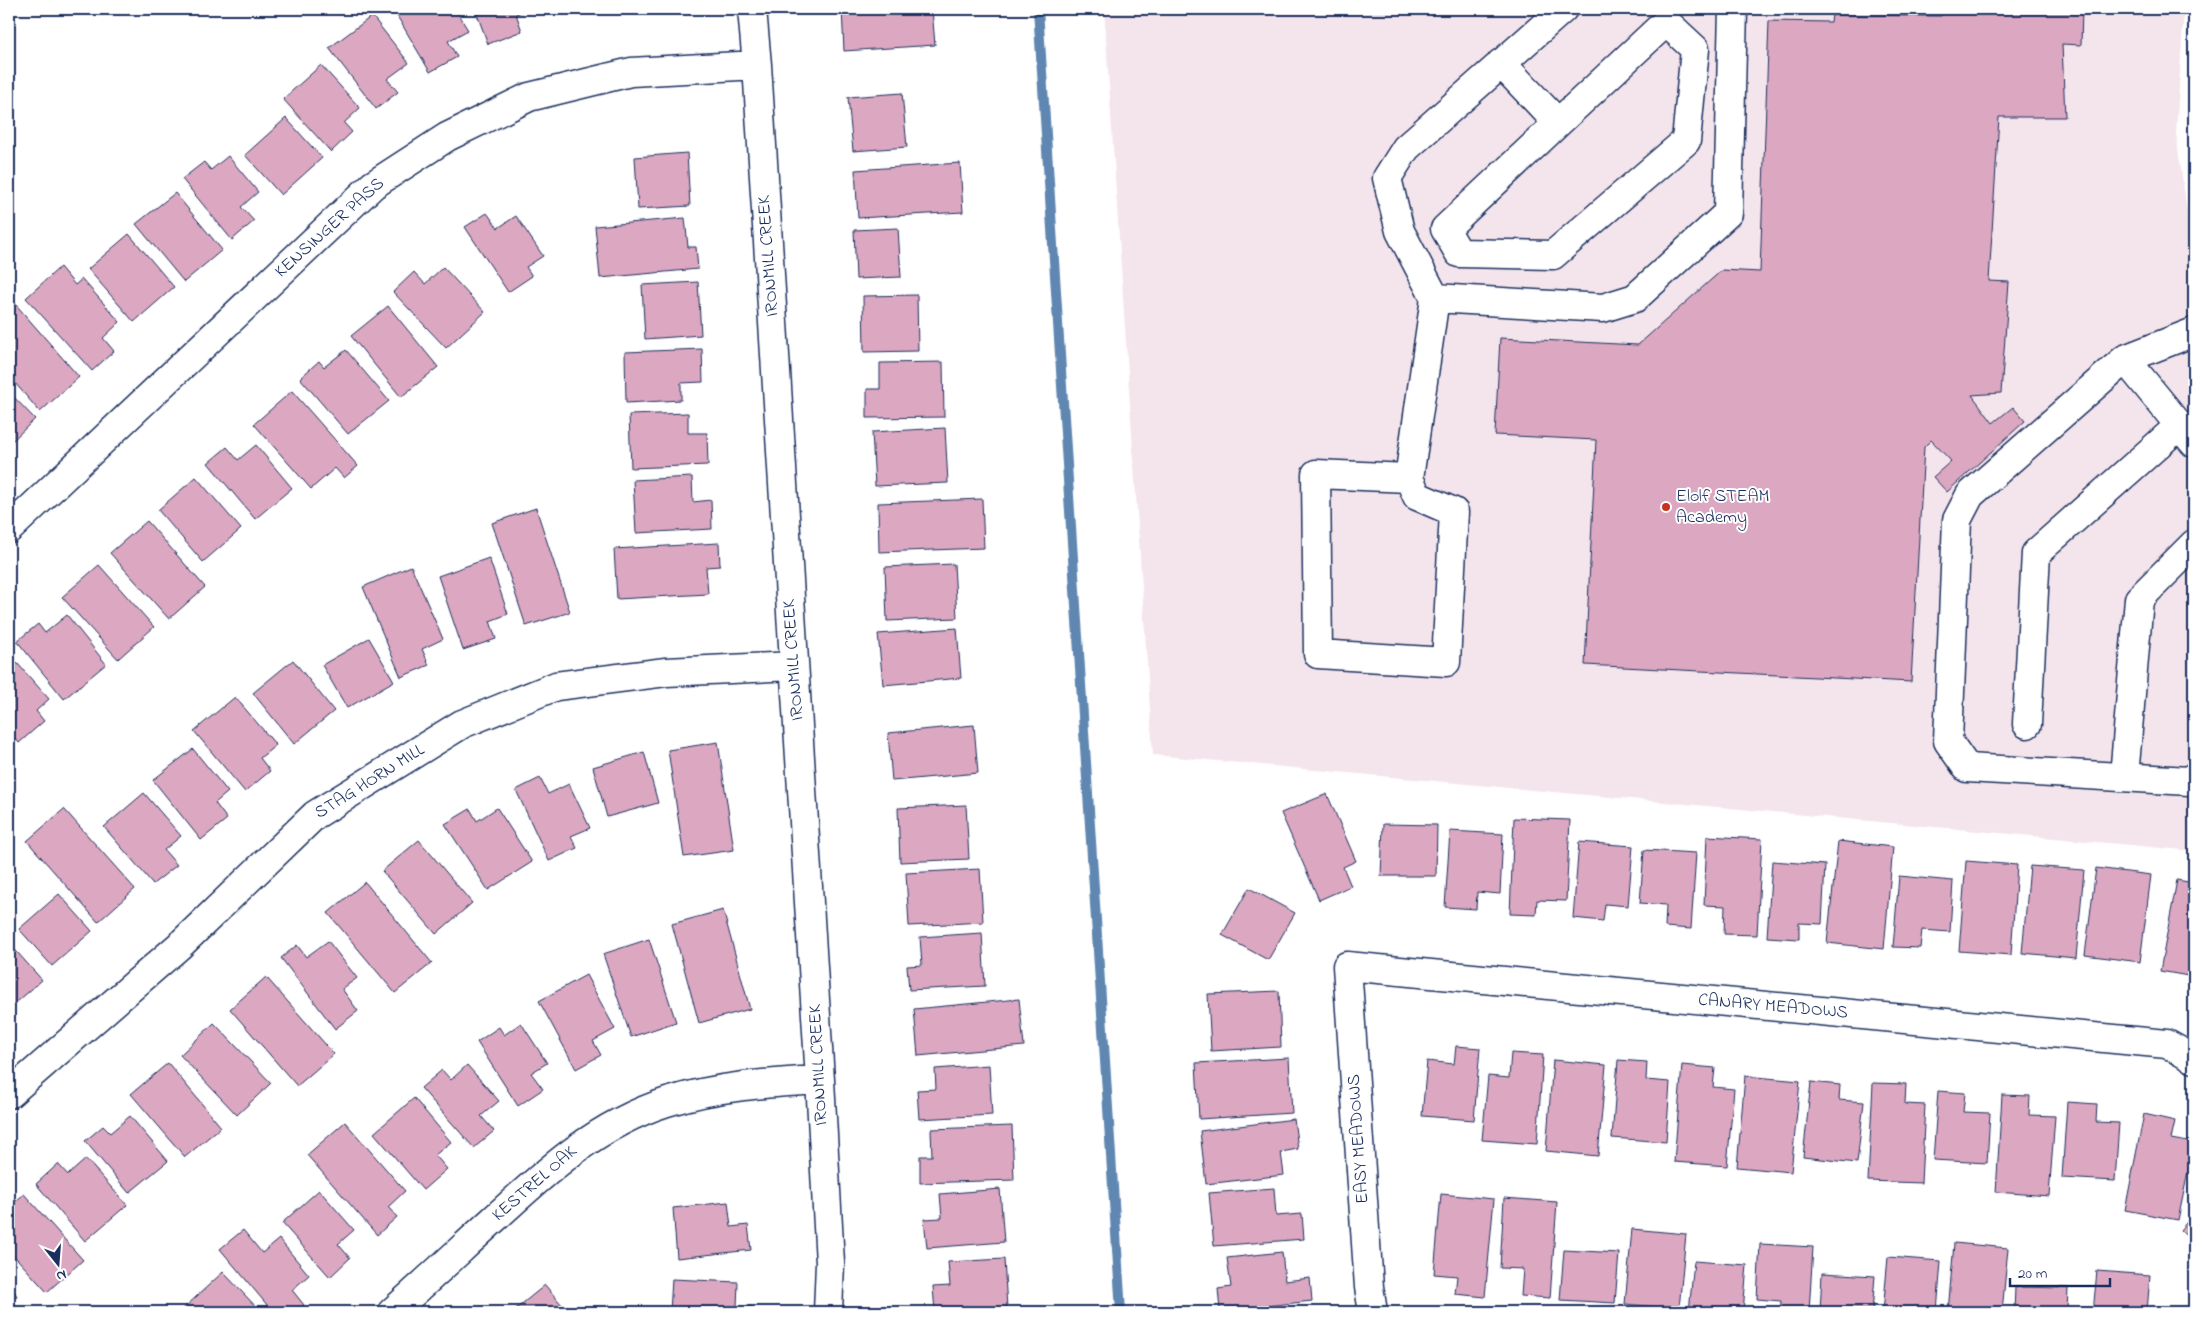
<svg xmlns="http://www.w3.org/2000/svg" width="2203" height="1321" font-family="'Indie Flower',sans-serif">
	<rect width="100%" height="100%" fill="#fff"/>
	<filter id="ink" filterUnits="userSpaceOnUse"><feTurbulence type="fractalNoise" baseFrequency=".02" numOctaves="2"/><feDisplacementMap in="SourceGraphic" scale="10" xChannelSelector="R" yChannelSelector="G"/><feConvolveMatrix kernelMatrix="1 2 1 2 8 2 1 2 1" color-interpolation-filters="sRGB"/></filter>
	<g filter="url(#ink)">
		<path fill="#f4e5ec" d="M 1104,9 L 2184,9 L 2176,134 L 2194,260 L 2194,851 L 1153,755 Z"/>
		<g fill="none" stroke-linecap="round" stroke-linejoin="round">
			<path stroke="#5e87b1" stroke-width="10" d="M 1038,9 L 1121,1312"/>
		</g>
		<path fill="#dca7c0" stroke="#1b2f5e" d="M 393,9 L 455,9 L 468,30 L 448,41 L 457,57 L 430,72 Z
			M 475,9 L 530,9 L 516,14 L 522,31 L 488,44 Z
			M 577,9 L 617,9 L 577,12 Z
			M 842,9 L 932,9 L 935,45 L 844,51 Z
			M 1942,9 L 2082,9 L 2081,45 L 2062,44 L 2065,117 L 1999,117 L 1989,281 L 2009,282 L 2001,393 L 1972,395 L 1993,423 L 2013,407 L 2025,421 L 1947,492 L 1933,477 L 1951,461 L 1931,440 L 1924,447 L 1911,682 L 1585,665 L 1596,440 L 1495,435 L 1500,338 L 1638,345 L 1722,270 L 1760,272 L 1769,21 L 1831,22 L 1832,15 L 1941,16 Z
			M 372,16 L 409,63 L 387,79 L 398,92 L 376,109 L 329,48 Z
			M 321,65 L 360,108 L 344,123 L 352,132 L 331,152 L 283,99 Z
			M 902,93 L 907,147 L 853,151 L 848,97 Z
			M 286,118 L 322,158 L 281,195 L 245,155 Z
			M 687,153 L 690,206 L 638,209 L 635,157 Z
			M 228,156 L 258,192 L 241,207 L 254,221 L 232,240 L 182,179 L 204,162 L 211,170 Z
			M 960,163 L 963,212 L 858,218 L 855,170 Z
			M 175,193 L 222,250 L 184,282 L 136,224 Z
			M 487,213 L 498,228 L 516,216 L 543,256 L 526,267 L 532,276 L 508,292 L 465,227 Z
			M 685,218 L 688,247 L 696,247 L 698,269 L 600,278 L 595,226 Z
			M 898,228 L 901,277 L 856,279 L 854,230 Z
			M 129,234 L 174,287 L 134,322 L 88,269 Z
			M 60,267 L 75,285 L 82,279 L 120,322 L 103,338 L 114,351 L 92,371 L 26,298 Z
			M 443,267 L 485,312 L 446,348 L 393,292 L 414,272 L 425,284 Z
			M 698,282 L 701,335 L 645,339 L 642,285 Z
			M 917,295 L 918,351 L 864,352 L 863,296 Z
			M 11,299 L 79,377 L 40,412 L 9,376 L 9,301 Z
			M 388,306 L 438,367 L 401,397 L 351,336 Z
			M 702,349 L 703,382 L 681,383 L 681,400 L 626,403 L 625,352 Z
			M 346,350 L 389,401 L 348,434 L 300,378 L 319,361 L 324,367 Z
			M 943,362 L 944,417 L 867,418 L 867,389 L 880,389 L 880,363 Z
			M 292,391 L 358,466 L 344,478 L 335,468 L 311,489 L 254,424 Z
			M 9,392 L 35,419 L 9,444 Z
			M 688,413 L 688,433 L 707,433 L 708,465 L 631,468 L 629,415 Z
			M 945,428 L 948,483 L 875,486 L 872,432 Z
			M 256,445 L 292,488 L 255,519 L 208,463 L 227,447 L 238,460 Z
			M 196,477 L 241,529 L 203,562 L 158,510 Z
			M 692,477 L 693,502 L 711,500 L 712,529 L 636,533 L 633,480 Z
			M 982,499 L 984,548 L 879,552 L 878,503 Z
			M 536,508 L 570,612 L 526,626 L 492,523 Z
			M 147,521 L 205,587 L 169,619 L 110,553 Z
			M 719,543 L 720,566 L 706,567 L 708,594 L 617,599 L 614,549 Z
			M 489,558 L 508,614 L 490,621 L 496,639 L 463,650 L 438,576 Z
			M 954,564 L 957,618 L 887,621 L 885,567 Z
			M 99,565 L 154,627 L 118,659 L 62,597 Z
			M 411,566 L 443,639 L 422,649 L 429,665 L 401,677 L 363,587 Z
			M 67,615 L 106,664 L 64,699 L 17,641 L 38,624 L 45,633 Z
			M 957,628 L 961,678 L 883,685 L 878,634 Z
			M 369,638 L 394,681 L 347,708 L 322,665 Z
			M 293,660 L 334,711 L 294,744 L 253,693 Z
			M 17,663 L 49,699 L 36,711 L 44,721 L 19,743 L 9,731 L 9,671 Z
			M 235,697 L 276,745 L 260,758 L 270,771 L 245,792 L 194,731 Z
			M 974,725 L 978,773 L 892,781 L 888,733 Z
			M 718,742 L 734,850 L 684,857 L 668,750 Z
			M 193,749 L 228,792 L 215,803 L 227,819 L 201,840 L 153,780 Z
			M 644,752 L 658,803 L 607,817 L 593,767 Z
			M 540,778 L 548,794 L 569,784 L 590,828 L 571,836 L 577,848 L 549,861 L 516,790 Z
			M 144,793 L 181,836 L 164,850 L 177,865 L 153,884 L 104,827 Z
			M 1327,794 L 1356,861 L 1343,867 L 1351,886 L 1319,900 L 1281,813 Z
			M 966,805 L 969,859 L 900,862 L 898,808 Z
			M 497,808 L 532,862 L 488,890 L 445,824 L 470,809 L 477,821 Z
			M 64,809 L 135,889 L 98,922 L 27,841 Z
			M 1514,818 L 1570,820 L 1566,901 L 1537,900 L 1536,915 L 1510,914 Z
			M 1383,824 L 1437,825 L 1436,876 L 1381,876 Z
			M 1450,831 L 1503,834 L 1500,894 L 1477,892 L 1476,909 L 1445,907 Z
			M 1707,836 L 1762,839 L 1757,935 L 1724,934 L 1725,906 L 1704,905 Z
			M 419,840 L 472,903 L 436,934 L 382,871 Z
			M 1838,841 L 1893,847 L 1884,949 L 1827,943 Z
			M 1579,842 L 1633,846 L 1628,906 L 1605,904 L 1603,921 L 1573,918 Z
			M 1644,850 L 1696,853 L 1691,929 L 1665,927 L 1666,905 L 1640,903 Z
			M 1772,861 L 1825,865 L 1822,924 L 1799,923 L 1799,939 L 1767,937 Z
			M 1966,861 L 2017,865 L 2011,955 L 1959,951 Z
			M 2030,866 L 2084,870 L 2076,958 L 2022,953 Z
			M 2096,868 L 2151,875 L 2140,962 L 2085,955 Z
			M 980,869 L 983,922 L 909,926 L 906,873 Z
			M 1899,876 L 1953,881 L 1950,932 L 1922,930 L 1920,948 L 1893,947 Z
			M 2177,880 L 2194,883 L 2194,977 L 2160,971 Z
			M 365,882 L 432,963 L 395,993 L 328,913 Z
			M 1249,888 L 1295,913 L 1268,960 L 1222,935 Z
			M 59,894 L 92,931 L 52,966 L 19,929 Z
			M 723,910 L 750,1009 L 699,1023 L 672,924 Z
			M 982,933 L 985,986 L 909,990 L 907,966 L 922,965 L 920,937 Z
			M 649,939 L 676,1022 L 631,1037 L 603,954 Z
			M 328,941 L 357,978 L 342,989 L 358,1011 L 335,1029 L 281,958 L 297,945 L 306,957 Z
			M 9,943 L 42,980 L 9,1009 Z
			M 586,975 L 615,1029 L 593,1041 L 601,1055 L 576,1069 L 539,1001 Z
			M 266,977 L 334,1054 L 297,1086 L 230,1009 Z
			M 1279,991 L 1281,1047 L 1211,1051 L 1208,994 Z
			M 1019,999 L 1024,1046 L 918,1056 L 914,1009 Z
			M 214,1023 L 271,1083 L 237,1115 L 180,1055 Z
			M 521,1023 L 547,1063 L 531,1073 L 543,1089 L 518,1106 L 477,1042 L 499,1027 L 504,1035 Z
			M 1456,1046 L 1480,1048 L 1474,1120 L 1422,1116 L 1427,1061 L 1454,1064 Z
			M 1511,1053 L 1543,1055 L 1537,1144 L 1482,1140 L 1488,1076 L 1509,1078 Z
			M 1289,1058 L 1292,1113 L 1199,1119 L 1196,1063 Z
			M 1553,1060 L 1606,1065 L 1598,1156 L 1546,1151 Z
			M 1618,1060 L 1647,1062 L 1646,1080 L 1670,1082 L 1666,1142 L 1612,1138 Z
			M 168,1063 L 221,1127 L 185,1157 L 131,1094 Z
			M 467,1065 L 499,1101 L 481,1116 L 494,1131 L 474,1148 L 421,1088 L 442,1070 L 451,1080 Z
			M 989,1065 L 992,1115 L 919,1119 L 917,1090 L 936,1089 L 935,1069 Z
			M 1682,1065 L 1715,1068 L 1713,1087 L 1734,1089 L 1727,1166 L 1674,1162 Z
			M 1745,1076 L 1800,1081 L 1791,1172 L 1737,1167 Z
			M 1811,1082 L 1840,1085 L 1839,1100 L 1864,1102 L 1857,1163 L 1803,1157 Z
			M 1873,1083 L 1906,1084 L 1905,1104 L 1925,1105 L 1921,1183 L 1868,1181 Z
			M 1938,1091 L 1965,1093 L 1963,1112 L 1990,1113 L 1987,1163 L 1933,1160 Z
			M 2002,1095 L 2030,1096 L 2029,1115 L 2055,1116 L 2049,1196 L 1996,1192 Z
			M 414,1098 L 451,1142 L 435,1155 L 447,1169 L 423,1190 L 374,1133 Z
			M 2067,1102 L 2097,1104 L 2096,1122 L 2119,1123 L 2115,1181 L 2062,1178 Z
			M 2144,1114 L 2175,1121 L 2171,1139 L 2194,1143 L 2178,1220 L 2125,1210 Z
			M 130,1116 L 168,1161 L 129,1193 L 85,1141 L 103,1126 L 110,1133 Z
			M 1294,1119 L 1298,1149 L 1281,1152 L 1284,1175 L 1206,1184 L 1200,1131 Z
			M 345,1122 L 405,1191 L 388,1207 L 397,1217 L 377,1235 L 307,1155 Z
			M 1012,1126 L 1014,1180 L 920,1183 L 920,1156 L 932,1156 L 931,1129 Z
			M 86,1159 L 127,1205 L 85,1241 L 36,1184 L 58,1164 L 68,1175 Z
			M 1274,1188 L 1276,1216 L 1302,1214 L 1304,1239 L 1214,1246 L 1209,1193 Z
			M 1000,1189 L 1004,1242 L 927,1248 L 924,1219 L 942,1218 L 940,1194 Z
			M 319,1190 L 354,1230 L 338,1244 L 350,1258 L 330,1277 L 282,1223 Z
			M 24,1194 L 83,1260 L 47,1292 L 9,1250 L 9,1207 Z
			M 1441,1194 L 1494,1199 L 1485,1297 L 1455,1294 L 1457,1276 L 1434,1274 Z
			M 1504,1198 L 1557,1202 L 1550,1298 L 1521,1296 L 1523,1269 L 1500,1268 Z
			M 728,1202 L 731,1227 L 748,1225 L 751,1250 L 677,1258 L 673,1208 Z
			M 2194,1214 L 2194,1243 L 2180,1230 Z
			M 1632,1229 L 1686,1234 L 1679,1309 L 1625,1304 Z
			M 243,1230 L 262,1253 L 279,1239 L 309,1275 L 292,1290 L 304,1305 L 295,1312 L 273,1312 L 220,1249 Z
			M 1954,1243 L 2008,1248 L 2002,1312 L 1948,1312 Z
			M 1760,1244 L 1813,1247 L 1809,1312 L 1780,1312 L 1781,1301 L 1757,1299 Z
			M 1564,1250 L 1619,1253 L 1615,1303 L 1560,1300 Z
			M 1282,1252 L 1285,1281 L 1310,1278 L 1312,1301 L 1220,1311 L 1218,1289 L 1231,1287 L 1227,1258 Z
			M 1888,1257 L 1941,1261 L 1937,1312 L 1883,1312 Z
			M 1004,1259 L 1007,1308 L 935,1312 L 933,1287 L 950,1286 L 948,1262 Z
			M 1694,1261 L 1747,1265 L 1743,1312 L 1689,1312 Z
			M 2097,1271 L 2150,1275 L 2147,1312 L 2093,1312 Z
			M 223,1272 L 261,1312 L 187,1312 L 184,1308 Z
			M 1822,1273 L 1875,1276 L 1872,1312 L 1820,1312 Z
			M 672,1279 L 738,1282 L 737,1307 L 752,1307 L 752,1312 L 670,1312 Z
			M 9,1283 L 17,1296 L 9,1301 Z
			M 545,1285 L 568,1312 L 512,1312 Z
			M 2015,1287 L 2068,1288 L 2067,1312 L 2014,1312 Z"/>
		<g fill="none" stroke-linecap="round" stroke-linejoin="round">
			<g stroke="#1b2f5e" stroke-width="31">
				<path id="minor" d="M 752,9 L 757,65 L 820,1080 L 830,1263 L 828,1312
					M 1563,9 L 1406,148 L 1387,178 L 1400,231 L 1435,298 L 1603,308 L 1635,298 L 1728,213 L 1733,9
					M 1501,63 L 1558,123 L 1666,22 L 1695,49 L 1686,141 L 1553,255 L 1459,253 L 1445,229 L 1558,123
					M 2194,332 L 2125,359 L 1970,495 L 1957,520 L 1948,741 L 1967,768 L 2189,781 L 2194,777
					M 2125,359 L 2194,443
					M 1409,478 L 1417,496 L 1454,512 L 1446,662 L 1318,654 L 1316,474 L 1409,478 L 1435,298
					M 9,529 L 373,185 L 447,137 L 529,97 L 631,72 L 757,65
					M 2027,724 L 2036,553 L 2180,425
					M 2124,777 L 2139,599 L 2194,544
					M 9,1094 L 179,946 L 315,815 L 462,724 L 556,686 L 666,672 L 794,666
					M 392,1312 C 426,1282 459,1251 493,1220 C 545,1172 597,1124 667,1102 C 718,1086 767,1083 820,1080
					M 1373,1312 L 1369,1287 L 1347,966 L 2167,1044 L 2194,1059"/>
			</g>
			<use href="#minor" stroke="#fff" stroke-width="28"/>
		</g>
	</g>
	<circle fill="#c8321e" stroke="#fff" stroke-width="2" cx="1666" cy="507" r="5"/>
	<g text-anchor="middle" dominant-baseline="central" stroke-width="4" stroke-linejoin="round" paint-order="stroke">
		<g font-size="18" fill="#1b2f5e" stroke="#fff">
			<text transform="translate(330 228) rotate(-42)">KENSINGER PASS</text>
			<text transform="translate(769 256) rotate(-94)">IRONMILL CREEK</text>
			<text transform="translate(794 660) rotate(-94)">IRONMILL CREEK</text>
			<text transform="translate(370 782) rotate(-32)">STAG HORN MILL</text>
			<text transform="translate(1773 1007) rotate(5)">CANARY MEADOWS</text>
			<text transform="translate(819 1065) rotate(-93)">IRONMILL CREEK</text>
			<text transform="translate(1359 1139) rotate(-94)">EASY MEADOWS</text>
			<text transform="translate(535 1184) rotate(-41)">KESTREL OAK</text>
		</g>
		<g font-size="18" fill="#1b2f5e" stroke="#fff" text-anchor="start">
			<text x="1676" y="497">Elolf STEAM<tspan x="1676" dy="21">Academy</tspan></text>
		</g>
	</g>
	<rect width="2203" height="1321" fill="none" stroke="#fff" stroke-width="30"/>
	<rect x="15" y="15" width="2173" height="1291" fill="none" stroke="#1b2f5e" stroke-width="2" filter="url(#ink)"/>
	<g transform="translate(58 1264) rotate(163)" stroke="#ffffff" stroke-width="4" paint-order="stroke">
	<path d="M0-4L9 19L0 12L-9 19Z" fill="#1b2f5e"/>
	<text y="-8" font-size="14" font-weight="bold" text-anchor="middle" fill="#1b2f5e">N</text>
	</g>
	<path d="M2010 1278v8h100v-8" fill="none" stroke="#1b2f5e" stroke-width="2.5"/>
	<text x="2018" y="1278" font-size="15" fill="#1b2f5e" stroke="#ffffff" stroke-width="4" paint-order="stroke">20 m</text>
</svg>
